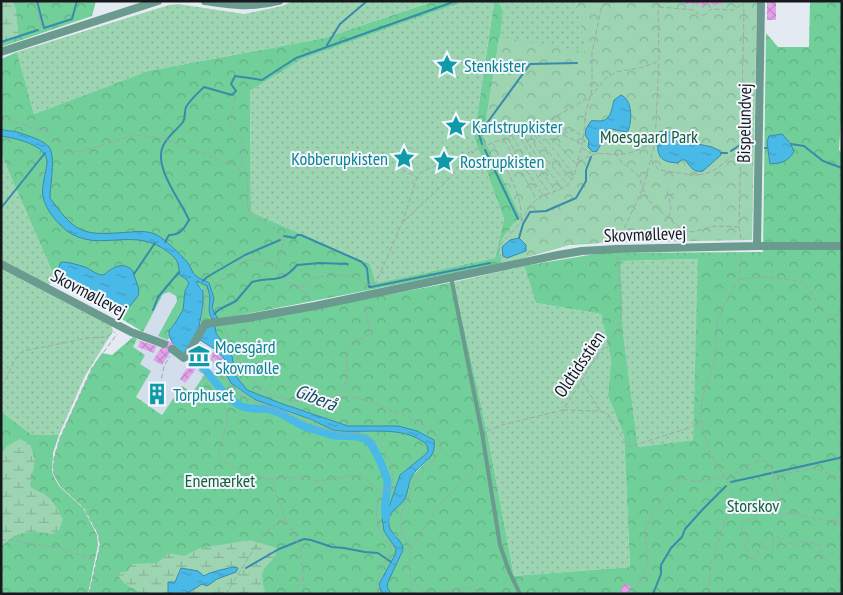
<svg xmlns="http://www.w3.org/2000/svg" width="843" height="595" font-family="'PT Sans Narrow',sans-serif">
	<defs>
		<pattern id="grass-dots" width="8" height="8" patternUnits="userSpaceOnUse" patternTransform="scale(1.25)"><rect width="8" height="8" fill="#9dd4b2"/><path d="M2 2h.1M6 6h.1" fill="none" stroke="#86b598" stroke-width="1.8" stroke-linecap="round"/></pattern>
		<pattern id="forest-crowns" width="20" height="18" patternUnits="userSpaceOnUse" patternTransform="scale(1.25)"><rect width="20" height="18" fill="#71cf99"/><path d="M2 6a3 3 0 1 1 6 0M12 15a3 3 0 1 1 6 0" fill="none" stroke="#61b183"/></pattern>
		<pattern id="wetland-marsh" width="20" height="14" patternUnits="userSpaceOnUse" patternTransform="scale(1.25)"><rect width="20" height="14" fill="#9dd4b2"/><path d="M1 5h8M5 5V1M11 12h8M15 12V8" fill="none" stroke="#86b598"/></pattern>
		<pattern id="park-crowns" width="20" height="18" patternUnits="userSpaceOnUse" patternTransform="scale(1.25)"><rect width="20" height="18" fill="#9dd4b2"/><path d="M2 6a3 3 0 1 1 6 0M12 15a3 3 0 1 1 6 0" fill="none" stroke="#86b598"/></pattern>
		<pattern id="water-ripples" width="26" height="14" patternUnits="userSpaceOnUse" patternTransform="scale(1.25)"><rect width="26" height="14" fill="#49bae8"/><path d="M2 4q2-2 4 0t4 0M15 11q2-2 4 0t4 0" fill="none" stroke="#3f9fc6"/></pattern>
		<pattern id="building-cross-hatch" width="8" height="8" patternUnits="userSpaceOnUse" patternTransform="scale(1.25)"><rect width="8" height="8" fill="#e2a1e8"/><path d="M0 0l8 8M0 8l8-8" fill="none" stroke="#c18ac6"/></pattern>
	</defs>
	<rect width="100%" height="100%" fill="#e4eaf2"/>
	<path fill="#d3deec" d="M 169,292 L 176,296 L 177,301 L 159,336 L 175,345 L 199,339 L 216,350 L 225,360 L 227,367 L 221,374 L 207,371 L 192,393 L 182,386 L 162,415 L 136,397 L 139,364 L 133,347 L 164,293 Z"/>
	<path fill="url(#grass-dots)" d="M 293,1 L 435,1 L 324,38 L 148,71 L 34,114 L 17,52 L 169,5 L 178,4 L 244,14 L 282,6 Z
		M 466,1 L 491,1 L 494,3 L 474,137 L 504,219 L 495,258 L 376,283 L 370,264 L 251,212 L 250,91 L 302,59 Z
		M 499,1 L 576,1 L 587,52 L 499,37 L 503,11 Z
		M 1,154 L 55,278 L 48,286 L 1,260 Z
		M 699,259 L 693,440 L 638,447 L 623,333 L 621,261 Z
		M 524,266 L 536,303 L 601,314 L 611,360 L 608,396 L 624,435 L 630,567 L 514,576 L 487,432 L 454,282 Z
		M 1,268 L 111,325 L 113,331 L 85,376 L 59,435 L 32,435 L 1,411 Z"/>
	<path fill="url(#forest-crowns)" fill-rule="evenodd" d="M 1,1 L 96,1 L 92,16 L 1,47 Z
		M 435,1 L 466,1 L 302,59 L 250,91 L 251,212 L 370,264 L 376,283 L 495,258 L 504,219 L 474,137 L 494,3 L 491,1 L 499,1 L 503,11 L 500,37 L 587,52 L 600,243 L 569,245 L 502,264 L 200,323 L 203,304 L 202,288 L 180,275 L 186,279 L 189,283 L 185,291 L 183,310 L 175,323 L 169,331 L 169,339 L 167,340 L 158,336 L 177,301 L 176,296 L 169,292 L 163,294 L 143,332 L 55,278 L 1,154 L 1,59 L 17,52 L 34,114 L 148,71 L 324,38 Z
		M 810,1 L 842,1 L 842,104 L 839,150 L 842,153 L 842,594 L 391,594 L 387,587 L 388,582 L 403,550 L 397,537 L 390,530 L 389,525 L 392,510 L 404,500 L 412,476 L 429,459 L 428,436 L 398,426 L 348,426 L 280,403 L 246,390 L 235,375 L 232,356 L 216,333 L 215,326 L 256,320 L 454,282 L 487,432 L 514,576 L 630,567 L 624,435 L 608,396 L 611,360 L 601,314 L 536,303 L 524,266 L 601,253 L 763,252 L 766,33 L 778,47 L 809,47 ZM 698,259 L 693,440 L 638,447 L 623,333 L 621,261 Z
		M 133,337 L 137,339 L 133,347 L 145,355 L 140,364 L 151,371 L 136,397 L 162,415 L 182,386 L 192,393 L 207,371 L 221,374 L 227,367 C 222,394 284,410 304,417 C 314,421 323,425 333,430 C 362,435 403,423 427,445 L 428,451 L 426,454 L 400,475 L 390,504 L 382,518 L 384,531 L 396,549 L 395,555 L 379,584 L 382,594 L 89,594 L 100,545 L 98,534 L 84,508 L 60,486 L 53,473 L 54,458 L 60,438 L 92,368 L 102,353 L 112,355 Z
		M 1,411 L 32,435 L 59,435 L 53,453 L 52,473 L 59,486 L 83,508 L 97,535 L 98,545 L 88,594 L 1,594 Z"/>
	<path fill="url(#wetland-marsh)" d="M 1,1 L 13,1 L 16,10 L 19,37 L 1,42 Z
		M 20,439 L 30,444 L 35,460 L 30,486 C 34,490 39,491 44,494 C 53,500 59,510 63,520 L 59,530 L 53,534 C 31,531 18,529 1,547 L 1,454 L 7,446 Z
		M 250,540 L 277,548 C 274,570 254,561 266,594 L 145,594 C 135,590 121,584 117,573 L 128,571 L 131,564 L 157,563 L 169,553 L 184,556 L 200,548 Z"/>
	<path fill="url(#park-crowns)" d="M 576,1 L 757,1 L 752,240 L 585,243 L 569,245 L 502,264 C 493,242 507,232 520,216 L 483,137 L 499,37 L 586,52 Z"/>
	<path fill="url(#water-ripples)" stroke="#3a8aab" d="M 621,95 C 633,100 632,121 628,131 C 620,133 614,127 606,130 L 605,137 L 597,151 L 593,152 L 588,147 L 589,141 L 585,135 L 586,129 L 591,121 C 594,120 597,121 600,121 C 611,121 612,108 614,100 Z
		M 1,129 C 7,132 14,130 20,133 C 29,136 43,140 49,147 C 56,155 50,186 50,198 C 78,237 85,235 131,232 C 139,231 149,231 157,235 C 166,240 181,255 188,263 C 191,267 192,273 196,276 C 199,279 205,280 209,283 L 214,298 L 212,308 L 218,319 L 212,319 C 208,311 209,308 210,299 C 210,294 208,290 207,286 L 197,281 L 197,284 L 203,291 L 203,304 L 199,327 L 185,355 C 176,349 169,342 169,331 L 175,323 L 183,310 L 185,291 L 189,283 L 186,279 L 180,275 C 179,271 179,267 178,264 C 177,259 172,255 168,252 C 134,225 99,254 67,231 C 57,223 46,210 43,197 C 41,186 46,174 47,163 C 48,145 15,138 1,136 Z
		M 662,131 L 682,134 L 698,144 L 712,147 L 720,151 L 721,155 L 703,171 C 693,173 691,167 685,160 L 681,160 L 678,163 C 657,162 657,154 658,135 L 659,132 Z
		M 782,134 L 791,144 L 794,152 C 787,162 782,163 770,164 L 767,142 L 769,136 Z
		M 519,238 L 526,245 L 526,251 L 507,258 L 503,256 L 502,247 L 510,240 Z
		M 61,262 C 70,262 78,265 85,267 C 92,270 96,275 104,275 C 112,267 124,261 133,271 C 134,280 141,286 138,296 L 129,307 L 117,307 L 113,303 L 100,299 L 91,294 L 85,288 L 61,278 L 57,271 Z
		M 215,326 L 216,333 L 232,356 L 235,375 L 247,390 L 280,403 L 348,426 L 398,426 L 417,431 L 434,440 C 437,461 419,462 411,478 C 408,484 408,494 404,500 C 398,509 391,508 389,521 C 387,534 403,538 403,550 L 388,582 L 387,587 L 391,594 L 382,594 L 379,584 L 395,555 L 396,549 L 384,531 L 382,518 L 390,504 L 400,475 L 426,454 L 428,451 L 427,445 C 403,423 362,435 333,430 L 310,419 L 256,400 L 242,391 L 231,383 L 226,374 L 225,360 L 216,350 L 200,340 L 200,336 L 206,327 Z
		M 233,567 L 238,568 L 236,572 L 217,579 L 207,586 L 202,584 L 186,594 L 168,593 L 168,582 L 175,582 L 181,568 L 198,571 L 204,576 C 209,572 225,569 233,567 Z"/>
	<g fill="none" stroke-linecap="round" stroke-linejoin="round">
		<path stroke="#3a8aab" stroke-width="2" d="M 37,1 L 44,28 L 72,19 L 77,1
			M 1,42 L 38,30
			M 327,45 L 340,24 L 367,1
			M 605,137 L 617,137 L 633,141 L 653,134
			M 482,144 L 479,134 L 530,64 L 577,63
			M 791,144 L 804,146 L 823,161 L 842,168
			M 744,145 L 752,146
			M 765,148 L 767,148
			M 485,150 L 518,219
			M 731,151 L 740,145
			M 721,153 L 727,153
			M 1,208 L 45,153
			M 284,236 L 295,238 L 297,235 L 301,235 L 362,262 L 367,268 L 369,287 L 371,287 L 490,263
			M 519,238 L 523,224 L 530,212 L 546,211 L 576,198 L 586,181 L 586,170 L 591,157
			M 165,242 L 169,235 C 180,235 184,229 189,220 C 181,201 153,167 163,146 C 168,135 176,131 183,122 C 186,117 184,112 186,107 C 190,100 198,93 204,87 L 232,95 L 236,91 L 231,84 L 235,76 L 262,80 L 296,58 L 456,1
			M 134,274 L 155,243
			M 203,281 L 207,277 L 245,255 L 280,240
			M 153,310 L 158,297 L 179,272
			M 214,314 L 220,309 L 236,301 L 252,282 C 273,276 280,285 297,265 L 320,263 L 348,264
			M 731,482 L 839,458 L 842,456
			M 246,568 L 279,549 L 304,539 L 311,540 L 332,547 L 344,548 L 365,552 L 378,553 L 391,562
			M 653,594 L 661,574 L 661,565 L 671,548 L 682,537 L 685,529 L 704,508 L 726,486"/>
		<path stroke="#49bae8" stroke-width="8" d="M 191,357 C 211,370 218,393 239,405 C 248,411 262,407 272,410 C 284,413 295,423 306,427 C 315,430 324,432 332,435 C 342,437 358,435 366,439 C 374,444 384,470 387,479 C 390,492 382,503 386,517"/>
	</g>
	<path fill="url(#building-cross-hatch)" d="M 684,1 L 722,1 L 722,5 L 707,4 L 703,7 L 700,4 L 684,4 Z
		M 767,1 L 776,1 L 776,20 L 767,20 Z
		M 167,340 L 175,345 L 162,365 L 153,360 Z
		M 140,341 L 156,346 L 154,353 L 138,347 Z
		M 197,350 L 206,356 L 202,362 L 193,356 Z
		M 215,351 L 223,359 L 218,364 L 210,355 Z
		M 192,360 L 199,365 L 185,383 L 180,379 Z
		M 154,387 L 164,394 L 160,400 L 150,394 Z
		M 624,583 L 631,587 L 628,594 L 619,594 Z"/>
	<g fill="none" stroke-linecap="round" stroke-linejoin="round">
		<path stroke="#a1a6ad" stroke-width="1" stroke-dasharray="5 2.5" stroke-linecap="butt" d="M 34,1 L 43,30
			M 659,7 L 695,10 C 700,18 705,16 711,9 L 733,10 L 742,4
			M 235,99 L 230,122 L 242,142 L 242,170
			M 1,115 L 7,119 L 26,126 L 49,132 L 63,148 L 69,152 L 83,151 L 135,135 L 162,138 L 235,166 C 256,179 243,194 249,211 C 251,215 254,217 258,219 C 286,234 288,236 276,267 L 287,281 L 300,288 L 311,299
			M 743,117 L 751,115
			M 534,127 L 537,134 L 543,140 L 553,139
			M 531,128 L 536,137 L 571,179
			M 527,129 L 536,147 L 567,184
			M 521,131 L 537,157 L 562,188
			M 517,133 L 539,168 L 555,190
			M 561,135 L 553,139 L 577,165
			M 512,136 L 526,160 L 549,193
			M 508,138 L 518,158 L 542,194
			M 504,140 L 537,200
			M 547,141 L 574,175
			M 493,144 C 504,166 522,192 521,217
			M 581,144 L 562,134 L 574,130 L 583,137
			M399 155a8 8 0 1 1 16 0a8 8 0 1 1-16 0Z
			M 582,148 L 591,153
			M 615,153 L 621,162 L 636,173 L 640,179 L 645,195 L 649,201 L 682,230 L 692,232 L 715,226 L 739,227
			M 651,160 L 659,170 C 706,177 705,181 741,148
			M 402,162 L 401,165 L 403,170 L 416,177
			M 578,162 C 602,148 601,156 624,154 C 634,153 645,146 655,143
			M 667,191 L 671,207 L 669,217
			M 669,195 L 676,194
			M 403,222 L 452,176 L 469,153
			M 741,239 L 739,227 L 744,12 L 743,4 L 745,1
			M 619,242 L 622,233 L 643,188 L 655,143 L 659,61
			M 502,259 L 499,250 L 501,244 L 516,228 L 532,204 L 541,196 L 559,190 L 569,184 L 574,176 L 583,141 L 586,111 L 592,90 L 592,53 L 601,9 L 604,4 L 618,1
			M 740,279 L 767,277 L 799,281 L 806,284 L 818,305 L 829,315 L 839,315 L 842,312
			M 215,284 C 220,279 226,279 232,275 C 237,272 238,267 242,263 C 251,255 266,263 276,266
			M 366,285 L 376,283 L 404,218 L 417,177 L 423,171 L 552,119 L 591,96 L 606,78 L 616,72 L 644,67 L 659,61 L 658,1
			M 300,287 C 306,285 309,280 314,278 C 331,274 352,272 365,284
			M 204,316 L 206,288
			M 246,326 L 246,372
			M 224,328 C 235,352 243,377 265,391 C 277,399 297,402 310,401 C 325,400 340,395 356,398 C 368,400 426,423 433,431 C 437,435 439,442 441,448 C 437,461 426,467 417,478 C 413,482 411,489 409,495 C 398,521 396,524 411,549
			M 201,346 L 212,359 L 208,366 L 202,371
			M 212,359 C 220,373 227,386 240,395 C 250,402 261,403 272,408 C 289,414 305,422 322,428 C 329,430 337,433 344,434 C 349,434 354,433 359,434 C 387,441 397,466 391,491 L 385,488 C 373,499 375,521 382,534 C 384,539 388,543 391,547 L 377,581 L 378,594
			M 1,362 L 1,384
			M 196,363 L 198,360
			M 198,370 L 201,372 C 206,388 225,398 227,416 C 229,430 217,443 219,458 L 245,474 L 269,479 L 273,485 L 287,523
			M 582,382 L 600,410
			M 1,386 C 11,375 11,359 23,351 L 88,338 L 106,337 L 115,332
			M 160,386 L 164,366 L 170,356
			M 334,397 L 345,385 L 348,374 L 346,355 L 350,346 L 371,333 L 364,304
			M 563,410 L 600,411 L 608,414 L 628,447 L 689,428 L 700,421
			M 487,431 L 502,425 L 563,410 L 597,356 L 611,340 L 618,327 L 622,312 L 617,256
			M 774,476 L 815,468 L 839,478 L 842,477
			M 269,479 L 288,477 L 319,481 L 358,475 L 365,478 L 380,492
			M 797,513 C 790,514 782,515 776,513 C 770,511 768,508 760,507 C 755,518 757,519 743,521 L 741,529 L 750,537 L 745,544 L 749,557 L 755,560 L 759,555 L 756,545 L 759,542 L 762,542 L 763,547 L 768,549 L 773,548 L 773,539 L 776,536 L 779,537 L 784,548 L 788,543 L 797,545 L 802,541 L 821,545 L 822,547 L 820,558 L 823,560 L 837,550 L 842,549
			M 834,523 L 842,525
			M 1,540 L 16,540 L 21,542 L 60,548 L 95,560
			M 303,577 L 305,594
			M 411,578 L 421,589 L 432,593
			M 89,594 L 100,545 L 98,534 L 83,507 L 61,486 L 53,473 L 54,458 L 60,438 L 92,368 L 117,334
			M 226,594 L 263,534 L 280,520 L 287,523 L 300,546 L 303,577 L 293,594
			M 413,594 L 409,567 L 411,549 L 439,505 L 466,478 L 481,460
			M 430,594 L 469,587 L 484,594
			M 631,594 L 644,574 L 648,563 L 645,532 L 651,515 L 678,479 C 683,479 688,480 693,481 C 703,482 728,476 738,472 C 745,469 756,458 766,461 C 774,464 775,495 781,503 C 791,515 827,523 842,521
			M 708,594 L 712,561 L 733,499 L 731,488 L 710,452 L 701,421 L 701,410 L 703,396 L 715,360 L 717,323 L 723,307 L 739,279 L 741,253"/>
		<path stroke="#6b9a8e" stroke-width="4" d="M 451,277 L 482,433 L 500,545 L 509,571 L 520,594"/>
		<path stroke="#6b9a8e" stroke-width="8" d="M 205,1 C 232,5 252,8 279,1
			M 1,52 L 158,1
			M 757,246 L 761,1
			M 1,264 L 131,332 L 164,344
			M 172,349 L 184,358 L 186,357 L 205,324 L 248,318 L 315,306 L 558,255 L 582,251 L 617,249 L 757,246 L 842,246"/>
	</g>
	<defs>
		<g id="sight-bare" transform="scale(1.725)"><path d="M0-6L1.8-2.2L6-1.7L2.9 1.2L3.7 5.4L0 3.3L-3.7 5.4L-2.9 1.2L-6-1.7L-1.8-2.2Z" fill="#0f9aa8" stroke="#f2f7fe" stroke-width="2.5" paint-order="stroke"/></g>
		<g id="museum-bare" transform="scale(1.725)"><path d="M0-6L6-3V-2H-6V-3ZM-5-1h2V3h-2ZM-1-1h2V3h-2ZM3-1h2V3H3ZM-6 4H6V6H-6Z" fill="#0f9aa8" stroke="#f2f7fe" stroke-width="2.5" paint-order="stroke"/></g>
		<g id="building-bare" transform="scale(1.725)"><path d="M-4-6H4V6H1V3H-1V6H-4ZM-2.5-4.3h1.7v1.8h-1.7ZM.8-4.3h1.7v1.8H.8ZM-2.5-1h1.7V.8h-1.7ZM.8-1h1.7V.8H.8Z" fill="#0f9aa8" stroke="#f2f7fe" stroke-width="2.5" paint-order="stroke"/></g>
	</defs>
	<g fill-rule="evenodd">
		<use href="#sight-bare" x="447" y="65"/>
		<use href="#sight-bare" x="456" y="126"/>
		<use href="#sight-bare" x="404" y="158"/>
		<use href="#sight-bare" x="444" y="161"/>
		<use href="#museum-bare" x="199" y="356"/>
		<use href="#building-bare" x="157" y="394"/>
	</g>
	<g text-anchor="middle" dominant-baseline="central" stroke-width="4" stroke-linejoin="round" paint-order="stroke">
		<g font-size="18" fill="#0d838f" stroke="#f2f7fe" text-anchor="start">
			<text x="464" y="65">Stenkister</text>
			<text x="472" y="126">Karlstrupkister</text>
			<text x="388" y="158" text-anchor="end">Kobberupkisten</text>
			<text x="460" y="161">Rostrupkisten</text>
			<text x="215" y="346">Moesgård<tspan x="215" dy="21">Skovmølle</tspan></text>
			<text x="173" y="394">Torphuset</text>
		</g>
		<g font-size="18" fill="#17191c" stroke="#f2f7fe">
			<text transform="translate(744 123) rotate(-89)">Bispelundvej</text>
			<text transform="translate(645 234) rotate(-2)">Skovmøllevej</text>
			<text transform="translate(89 293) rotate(28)">Skovmøllevej</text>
			<text transform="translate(579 364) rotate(-56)">Oldtidsstien</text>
		</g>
		<g font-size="18" fill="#165d3a" stroke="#f2f7fe">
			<text x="649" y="136">Moesgaard Park</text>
			<text x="220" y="480">Enemærket</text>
			<text x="753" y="505">Storskov</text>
		</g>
		<g font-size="19" font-style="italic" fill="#17475a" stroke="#f2f7fe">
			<text transform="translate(316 397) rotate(21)">Giberå</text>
		</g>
	</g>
	<rect width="843" height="595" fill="none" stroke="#17191c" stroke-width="5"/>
</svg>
